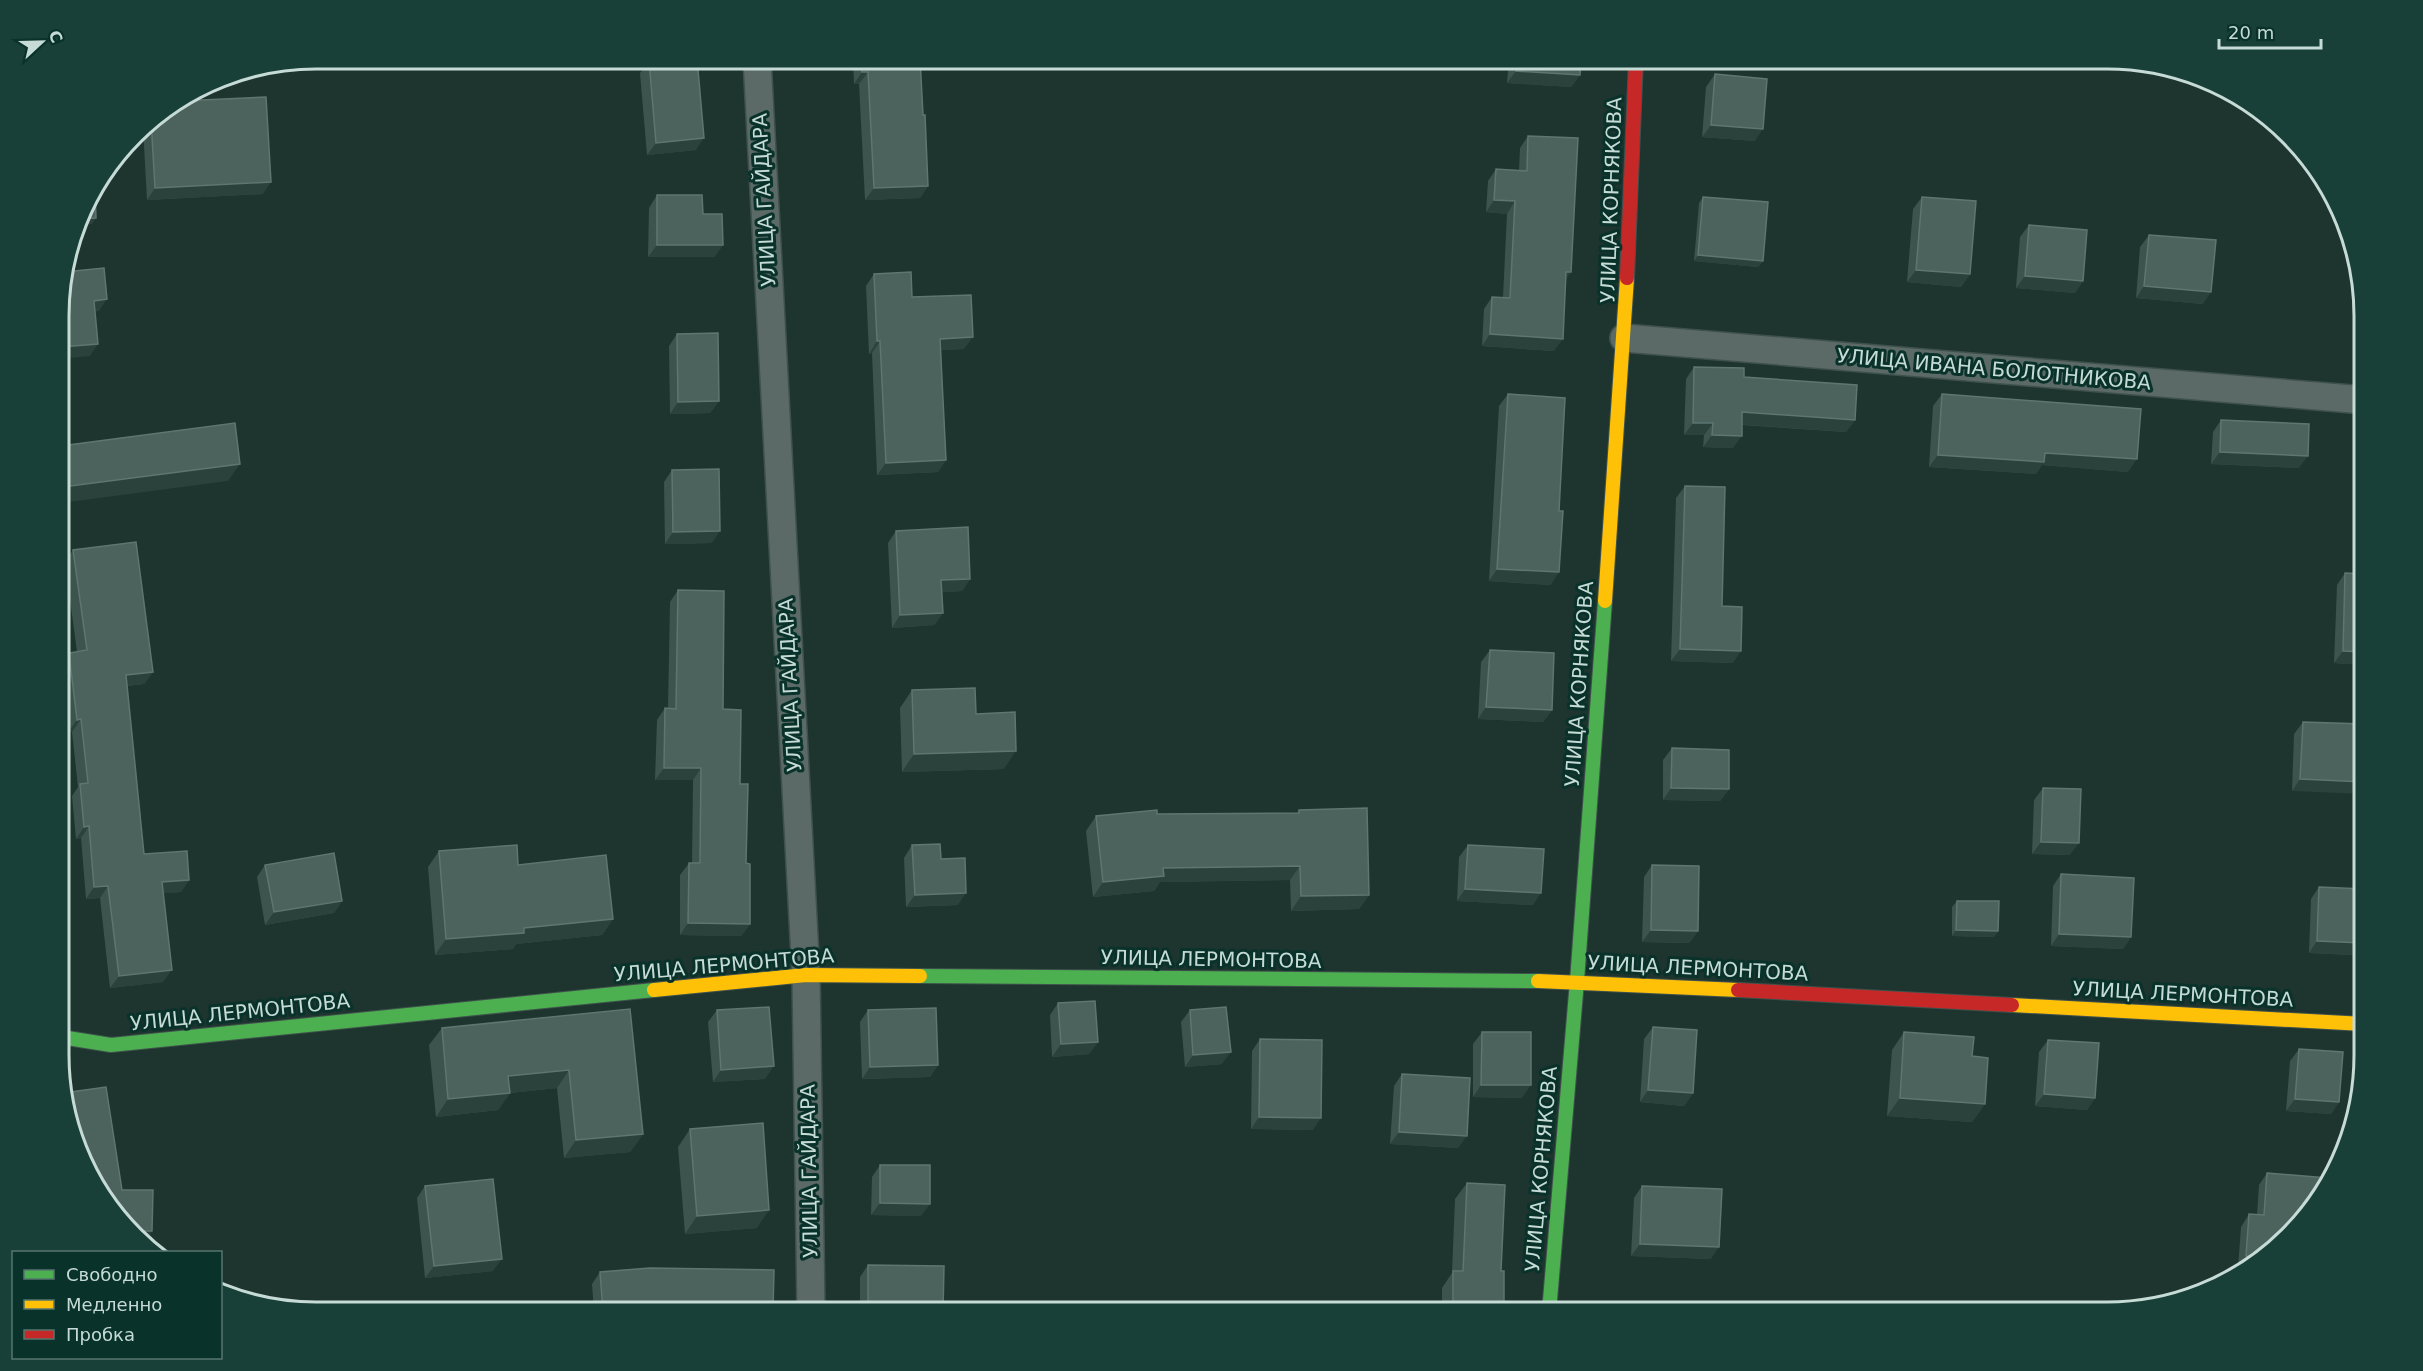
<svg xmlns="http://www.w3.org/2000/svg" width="2423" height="1371" font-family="'DejaVu Sans',sans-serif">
	<rect width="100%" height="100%" fill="#1e342f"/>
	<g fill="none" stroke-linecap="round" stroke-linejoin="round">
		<g stroke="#3f514c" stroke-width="30">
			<path id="street" d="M 757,59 L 806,975 L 811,1312
				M 1624,338 L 2364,400"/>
		</g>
		<g stroke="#3f514c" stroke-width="16">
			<path id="fast" d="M 920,976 L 1538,981
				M 61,1037 L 111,1045 L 654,990
				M 1549,1312 L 1577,981 L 1605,601"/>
		</g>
		<g stroke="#3f514c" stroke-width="16">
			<path id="slow" d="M 1605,601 L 1627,278
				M 1538,981 L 1738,990
				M 654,990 L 806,975 L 920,976
				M 2012,1005 L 2364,1024"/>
		</g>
		<g stroke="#3f514c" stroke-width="16">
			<path id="jam" d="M 1627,278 L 1636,59
				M 1738,990 L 2012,1005"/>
		</g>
		<use href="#street" stroke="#5b6a66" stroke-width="27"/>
		<use href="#fast" stroke="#4caf50" stroke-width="14"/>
		<use href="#slow" stroke="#ffc107" stroke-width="14"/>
		<use href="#jam" stroke="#c62828" stroke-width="14"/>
	</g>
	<path fill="#3c534e" d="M 853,58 L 920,58 L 923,115 L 928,186 L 920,198 L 865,200 L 859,84 L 854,84 Z
		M 1509,58 L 1581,58 L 1580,75 L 1571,87 L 1507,83 Z
		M 649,61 L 696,150 L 647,155 L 640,73 Z
		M 1715,74 L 1755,141 L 1702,137 L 1706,87 Z
		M 180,101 L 263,194 L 147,200 L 143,127 L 146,123 Z
		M 1528,136 L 1566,280 L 1554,351 L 1482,346 L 1484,309 L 1492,297 L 1503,297 L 1507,214 L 1486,212 L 1488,181 L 1496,169 L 1519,170 L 1520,148 Z
		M 657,195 L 703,214 L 723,245 L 714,257 L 648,257 L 649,208 Z
		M 1703,197 L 1763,261 L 1758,267 L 1694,261 L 1699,203 Z
		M 1922,197 L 1970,274 L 1961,287 L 1907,282 L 1913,209 Z
		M 2029,225 L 2083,281 L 2075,293 L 2016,288 L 2020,237 Z
		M 2149,235 L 2203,304 L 2136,298 L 2140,247 Z
		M 874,274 L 912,297 L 964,349 L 941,350 L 946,460 L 938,472 L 877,475 L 872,353 L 869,354 L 866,286 Z
		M 2362,289 L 2364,298 L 2364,326 L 2359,325 Z
		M 677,334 L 719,401 L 710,413 L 670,414 L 669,346 Z
		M 1694,367 L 1744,377 L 1855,420 L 1846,432 L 1742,425 L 1733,448 L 1703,447 L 1704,435 L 1684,435 L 1686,379 Z
		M 1508,394 L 1551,585 L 1489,581 L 1499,406 Z
		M 1942,394 L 2128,472 L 2042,465 L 2036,474 L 1929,467 L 1933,406 Z
		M 2221,420 L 2299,468 L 2211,464 L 2213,432 Z
		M 2364,454 L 2364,515 L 2356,515 L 2359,462 Z
		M 672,470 L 712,543 L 665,544 L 664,482 Z
		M 1685,486 L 1722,606 L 1733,663 L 1671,661 L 1676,498 Z
		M 896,531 L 970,579 L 962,591 L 942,592 L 943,613 L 934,625 L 892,628 L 888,543 Z
		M 73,550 L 153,672 L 144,684 L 127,686 L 144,854 L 189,880 L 181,892 L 163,893 L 163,982 L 110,988 L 100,898 L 86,899 L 81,838 L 76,839 L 72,796 L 78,787 L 72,732 L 68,732 L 61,669 L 61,664 L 69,653 L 77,652 L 65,562 Z
		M 2345,573 L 2364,665 L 2334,663 L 2337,585 Z
		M 678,590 L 723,709 L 740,784 L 750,924 L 741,936 L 680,935 L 680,875 L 689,863 L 692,863 L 693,780 L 655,780 L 657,720 L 665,708 L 668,708 L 670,602 Z
		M 1490,650 L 1552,710 L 1543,722 L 1478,719 L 1481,662 Z
		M 912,690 L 976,714 L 1004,769 L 902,772 L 900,708 Z
		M 2303,722 L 2364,724 L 2292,791 L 2294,734 Z
		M 1672,748 L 1729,789 L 1720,801 L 1663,800 L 1663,760 Z
		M 2043,788 L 2070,855 L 2032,854 L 2034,800 Z
		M 1299,810 L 1369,895 L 1359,909 L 1291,911 L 1290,880 L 1160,882 L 1154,891 L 1093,897 L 1086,831 L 1096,816 L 1157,814 L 1297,813 Z
		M 912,845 L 941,859 L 958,905 L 906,907 L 904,858 Z
		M 1468,845 L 1533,905 L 1457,901 L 1459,857 Z
		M 439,851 L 518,865 L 613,919 L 602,935 L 516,944 L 513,949 L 435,955 L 428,867 Z
		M 265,865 L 342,901 L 334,913 L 265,925 L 257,877 Z
		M 1652,865 L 1698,931 L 1689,943 L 1642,942 L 1644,877 Z
		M 2061,874 L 2131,937 L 2123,949 L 2051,946 L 2053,886 Z
		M 2319,887 L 2362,943 L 2353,955 L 2309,953 L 2311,899 Z
		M 1957,901 L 1998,931 L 1994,937 L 1952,936 L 1952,907 Z
		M 1058,1003 L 1098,1042 L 1089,1054 L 1052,1057 L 1050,1015 Z
		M 630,1009 L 643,1134 L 630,1152 L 564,1158 L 557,1088 L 510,1093 L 498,1110 L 436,1117 L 429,1045 L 442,1028 Z
		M 717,1010 L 765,1079 L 713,1082 L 708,1022 Z
		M 868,1010 L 938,1065 L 930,1077 L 862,1079 L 860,1022 Z
		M 1190,1010 L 1222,1064 L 1185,1067 L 1181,1022 Z
		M 1653,1027 L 1693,1093 L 1684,1106 L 1640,1102 L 1644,1039 Z
		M 1482,1032 L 1522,1098 L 1473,1097 L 1473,1044 Z
		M 1904,1032 L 1972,1056 L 1985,1104 L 1972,1122 L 1887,1116 L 1892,1050 Z
		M 1260,1039 L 1313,1130 L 1251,1129 L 1252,1051 Z
		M 2048,1040 L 2095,1098 L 2087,1110 L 2035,1106 L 2039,1052 Z
		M 2299,1049 L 2339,1102 L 2331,1114 L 2286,1111 L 2290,1061 Z
		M 1402,1074 L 1458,1148 L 1390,1144 L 1394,1086 Z
		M 71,1092 L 122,1190 L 152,1231 L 146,1240 L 102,1199 L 65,1100 Z
		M 690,1129 L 757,1228 L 685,1234 L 678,1147 Z
		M 880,1165 L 921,1216 L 871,1215 L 872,1177 Z
		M 2267,1173 L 2289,1237 L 2249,1268 L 2238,1268 L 2241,1227 L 2249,1214 L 2257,1215 L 2259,1185 Z
		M 1467,1183 L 1501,1271 L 1504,1312 L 1442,1312 L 1442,1288 L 1452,1273 L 1455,1199 Z
		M 425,1186 L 493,1271 L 425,1278 L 417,1198 Z
		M 1642,1186 L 1711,1259 L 1631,1256 L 1634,1198 Z
		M 868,1265 L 943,1312 L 860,1312 L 860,1277 Z
		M 600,1272 L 773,1312 L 594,1312 L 592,1284 Z"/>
	<path fill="#2a413c" d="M 1516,71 L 1580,75 L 1571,87 L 1507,83 Z
		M 862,72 L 868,72 L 859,84 L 854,84 Z
		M 1711,125 L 1763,129 L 1755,141 L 1702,137 Z
		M 704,138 L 696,150 L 647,155 L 656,143 Z
		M 271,182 L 263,194 L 147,200 L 155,188 Z
		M 928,186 L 920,198 L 865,200 L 874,188 Z
		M 1494,200 L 1515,201 L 1507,214 L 1486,212 Z
		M 96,218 L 92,224 L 78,225 L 80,219 Z
		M 657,245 L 723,245 L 714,257 L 648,257 Z
		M 1698,255 L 1763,261 L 1758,267 L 1694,261 Z
		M 1916,270 L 1970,274 L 1961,287 L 1907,282 Z
		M 1566,272 L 1571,272 L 1563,284 Z
		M 2025,276 L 2083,281 L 2075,293 L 2016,288 Z
		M 2144,286 L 2211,292 L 2203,304 L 2136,298 Z
		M 107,299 L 99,311 L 85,313 L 94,301 Z
		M 2364,319 L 2364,326 L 2359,325 Z
		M 1490,334 L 1563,339 L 1554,351 L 1482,346 Z
		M 973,337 L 964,349 L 932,351 L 940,339 Z
		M 877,341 L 880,341 L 872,353 L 869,354 Z
		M 98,344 L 90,356 L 61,359 L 61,347 Z
		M 719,401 L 710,413 L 670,414 L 678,402 Z
		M 1742,412 L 1855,420 L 1846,432 L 1734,424 Z
		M 1693,423 L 1713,423 L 1704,435 L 1684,435 Z
		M 1712,435 L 1742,436 L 1733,448 L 1703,447 Z
		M 2220,452 L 2308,456 L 2299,468 L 2211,464 Z
		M 2045,453 L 2137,459 L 2128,472 L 2042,465 L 2036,474 L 1929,467 L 1938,455 Z
		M 946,460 L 938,472 L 877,475 L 886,463 Z
		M 240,464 L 228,481 L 61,503 L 61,490 L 63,487 Z
		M 2364,503 L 2364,515 L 2356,515 Z
		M 720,531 L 712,543 L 665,544 L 673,532 Z
		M 1497,569 L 1559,572 L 1551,585 L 1489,581 Z
		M 970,579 L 962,591 L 933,593 L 941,580 Z
		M 943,613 L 934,625 L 892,628 L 900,615 Z
		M 1680,649 L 1741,651 L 1733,663 L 1671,661 Z
		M 2343,651 L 2364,652 L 2364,665 L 2334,663 Z
		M 153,672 L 144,684 L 117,687 L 126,675 Z
		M 1486,707 L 1552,710 L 1543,722 L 1478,719 Z
		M 81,719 L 72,732 L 68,732 L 77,720 Z
		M 1016,751 L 1004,769 L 902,772 L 914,754 Z
		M 664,768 L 701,768 L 693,780 L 655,780 Z
		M 2300,779 L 2364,782 L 2364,794 L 2292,791 Z
		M 1671,788 L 1729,789 L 1720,801 L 1663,800 Z
		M 89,826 L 81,838 L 76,839 L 84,827 Z
		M 2041,842 L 2079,843 L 2070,855 L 2032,854 Z
		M 1300,866 L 1290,880 L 1160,882 L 1154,891 L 1093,897 L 1103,882 L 1163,868 Z
		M 189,880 L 181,892 L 154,894 L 162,882 Z
		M 108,886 L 100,898 L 86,899 L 94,887 Z
		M 1465,889 L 1541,893 L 1533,905 L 1457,901 Z
		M 966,893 L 958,905 L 906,907 L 915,895 Z
		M 1369,895 L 1359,909 L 1291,911 L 1301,896 Z
		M 342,901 L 334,913 L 265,925 L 274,912 Z
		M 613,919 L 602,935 L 516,944 L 513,949 L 435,955 L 446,939 L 524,928 Z
		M 688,923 L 750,924 L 741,936 L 680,935 Z
		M 1651,930 L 1698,931 L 1689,943 L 1642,942 Z
		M 1956,930 L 1998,931 L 1994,937 L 1952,936 Z
		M 2059,934 L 2131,937 L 2123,949 L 2051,946 Z
		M 2317,941 L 2362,943 L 2353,955 L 2309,953 Z
		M 172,970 L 163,982 L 110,988 L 119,976 Z
		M 1098,1042 L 1089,1054 L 1052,1057 L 1061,1044 Z
		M 1231,1052 L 1222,1064 L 1185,1067 L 1193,1055 Z
		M 938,1065 L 930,1077 L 862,1079 L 870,1067 Z
		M 774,1066 L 765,1079 L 713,1082 L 721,1070 Z
		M 569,1070 L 557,1088 L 510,1093 L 498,1110 L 436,1117 L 448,1099 L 508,1076 Z
		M 1481,1085 L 1531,1085 L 1522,1098 L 1473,1097 Z
		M 1648,1090 L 1693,1093 L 1684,1106 L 1640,1102 Z
		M 2044,1094 L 2095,1098 L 2087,1110 L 2035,1106 Z
		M 1900,1098 L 1985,1104 L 1972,1122 L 1887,1116 Z
		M 2295,1099 L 2339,1102 L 2331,1114 L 2286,1111 Z
		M 1259,1117 L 1321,1118 L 1313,1130 L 1251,1129 Z
		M 1399,1132 L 1467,1136 L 1458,1148 L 1390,1144 Z
		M 643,1134 L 630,1152 L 564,1158 L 576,1140 Z
		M 880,1203 L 930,1204 L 921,1216 L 871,1215 Z
		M 769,1210 L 757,1228 L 685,1234 L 697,1216 Z
		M 137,1231 L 152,1231 L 146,1240 Z
		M 1640,1244 L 1719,1247 L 1711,1259 L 1631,1256 Z
		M 2246,1256 L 2264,1257 L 2249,1268 L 2238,1268 Z
		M 502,1259 L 493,1271 L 425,1278 L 434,1266 Z"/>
	<path fill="#4b625d" stroke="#5e7570" stroke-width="1.5" d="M 678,58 L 697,58 L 704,138 L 656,143 L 649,61 Z
		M 862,58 L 920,58 L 923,115 L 925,115 L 928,186 L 874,188 L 868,72 L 862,72 Z
		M 1517,58 L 1581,58 L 1580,75 L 1516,71 Z
		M 1715,74 L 1767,79 L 1763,129 L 1711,125 Z
		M 266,97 L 271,182 L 155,188 L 151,119 L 180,101 Z
		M 1528,136 L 1578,138 L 1571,272 L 1566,272 L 1563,339 L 1490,334 L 1492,297 L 1510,298 L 1515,201 L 1494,200 L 1496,169 L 1527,171 Z
		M 95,189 L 96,218 L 80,219 L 85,202 Z
		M 657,195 L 702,195 L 703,214 L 722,214 L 723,245 L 657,245 Z
		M 1703,197 L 1768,202 L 1763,261 L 1698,255 Z
		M 1922,197 L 1976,201 L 1970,274 L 1916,270 Z
		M 2029,225 L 2087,230 L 2083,281 L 2025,276 Z
		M 2149,235 L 2216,240 L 2211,292 L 2144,286 Z
		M 104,268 L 107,299 L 94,301 L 98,344 L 61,347 L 61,282 L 64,272 Z
		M 911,272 L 912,297 L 971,295 L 973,337 L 940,339 L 946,460 L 886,463 L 880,341 L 877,341 L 874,274 Z
		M 718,333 L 719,401 L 678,402 L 677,334 Z
		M 1694,367 L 1744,368 L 1744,377 L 1857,385 L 1855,420 L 1742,412 L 1742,436 L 1712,435 L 1713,423 L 1693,423 Z
		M 1508,394 L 1565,398 L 1559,511 L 1563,511 L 1559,572 L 1497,569 Z
		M 1942,394 L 2141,409 L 2137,459 L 2045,453 L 2044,462 L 1938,455 Z
		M 2221,420 L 2309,424 L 2308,456 L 2220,452 Z
		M 235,423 L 240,464 L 63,487 L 61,473 L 61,446 Z
		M 719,469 L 720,531 L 673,532 L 672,470 Z
		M 1685,486 L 1725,487 L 1722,606 L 1742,607 L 1741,651 L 1680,649 Z
		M 968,527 L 970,579 L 941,580 L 943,613 L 900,615 L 896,531 Z
		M 136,542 L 153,672 L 126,675 L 144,854 L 187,851 L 189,880 L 162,882 L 172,970 L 119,976 L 108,886 L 94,887 L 89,826 L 84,827 L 80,784 L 88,783 L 81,719 L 77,720 L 69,653 L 87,650 L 73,550 Z
		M 2345,573 L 2364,574 L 2364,652 L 2343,651 Z
		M 678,590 L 724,591 L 723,709 L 741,710 L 740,784 L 748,784 L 746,863 L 750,864 L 750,924 L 688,923 L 689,863 L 700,863 L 701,768 L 664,768 L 665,708 L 676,709 Z
		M 1490,650 L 1554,653 L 1552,710 L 1486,707 Z
		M 975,688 L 976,714 L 1015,712 L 1016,751 L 914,754 L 912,690 Z
		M 2303,722 L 2364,724 L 2364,782 L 2300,779 Z
		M 1672,748 L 1729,750 L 1729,789 L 1671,788 Z
		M 2043,788 L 2081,789 L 2079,843 L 2041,842 Z
		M 1367,808 L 1369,895 L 1301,896 L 1300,866 L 1163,868 L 1164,876 L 1103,882 L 1096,816 L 1157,810 L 1157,814 L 1299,813 L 1299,810 Z
		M 940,844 L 941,859 L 965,858 L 966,893 L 915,895 L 912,845 Z
		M 517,845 L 518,865 L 606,855 L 613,919 L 524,928 L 524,933 L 446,939 L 439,851 Z
		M 1468,845 L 1544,849 L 1541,893 L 1465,889 Z
		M 334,853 L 342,901 L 274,912 L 265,865 Z
		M 1652,865 L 1699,866 L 1698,931 L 1651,930 Z
		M 2061,874 L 2134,878 L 2131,937 L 2059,934 Z
		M 2319,887 L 2364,889 L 2362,943 L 2317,941 Z
		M 1957,901 L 1999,901 L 1998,931 L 1956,930 Z
		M 1095,1001 L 1098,1042 L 1061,1044 L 1058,1003 Z
		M 769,1007 L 774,1066 L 721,1070 L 717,1010 Z
		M 1226,1007 L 1231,1052 L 1193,1055 L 1190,1010 Z
		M 936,1008 L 938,1065 L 870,1067 L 868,1010 Z
		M 630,1009 L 643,1134 L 576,1140 L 569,1070 L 508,1076 L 510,1093 L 448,1099 L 442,1028 Z
		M 1653,1027 L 1697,1030 L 1693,1093 L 1648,1090 Z
		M 1482,1032 L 1531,1032 L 1531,1085 L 1481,1085 Z
		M 1904,1032 L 1974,1037 L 1972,1056 L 1988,1058 L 1985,1104 L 1900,1098 Z
		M 1260,1039 L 1322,1040 L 1321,1118 L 1259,1117 Z
		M 2048,1040 L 2099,1043 L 2095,1098 L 2044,1094 Z
		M 2299,1049 L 2343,1052 L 2339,1102 L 2295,1099 Z
		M 1402,1074 L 1470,1078 L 1467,1136 L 1399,1132 Z
		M 106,1087 L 122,1190 L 153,1190 L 152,1231 L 137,1231 L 102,1199 L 94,1176 L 94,1162 L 89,1163 L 77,1131 L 71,1092 Z
		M 763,1123 L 769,1210 L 697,1216 L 690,1129 Z
		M 880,1165 L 930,1165 L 930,1204 L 880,1203 Z
		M 2267,1173 L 2328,1178 L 2328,1187 L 2289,1237 L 2264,1257 L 2246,1256 L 2249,1214 L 2264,1215 Z
		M 493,1179 L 502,1259 L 434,1266 L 425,1186 Z
		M 1467,1183 L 1505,1185 L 1501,1271 L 1504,1271 L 1504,1312 L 1453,1312 L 1453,1271 L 1463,1271 Z
		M 1642,1186 L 1722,1189 L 1719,1247 L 1640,1244 Z
		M 868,1265 L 944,1266 L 943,1312 L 868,1312 Z
		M 650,1268 L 774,1270 L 773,1312 L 603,1312 L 600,1272 Z
		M 249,1304 L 292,1305 L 292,1309 Z"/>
	<g text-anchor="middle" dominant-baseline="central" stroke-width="6" stroke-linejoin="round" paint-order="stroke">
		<g font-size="20" fill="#c6dbd5" stroke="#09322a">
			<text transform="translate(764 200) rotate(-93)">УЛИЦА ГАЙДАРА</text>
			<text transform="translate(1611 200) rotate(-88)">УЛИЦА КОРНЯКОВА</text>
			<text transform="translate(1994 369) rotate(5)">УЛИЦА ИВАНА БОЛОТНИКОВА</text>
			<text transform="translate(1579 684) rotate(-86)">УЛИЦА КОРНЯКОВА</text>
			<text transform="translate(790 685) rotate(-93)">УЛИЦА ГАЙДАРА</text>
			<text transform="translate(1211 959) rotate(1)">УЛИЦА ЛЕРМОНТОВА</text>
			<text transform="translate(724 965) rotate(-5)">УЛИЦА ЛЕРМОНТОВА</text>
			<text transform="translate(1698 968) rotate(3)">УЛИЦА ЛЕРМОНТОВА</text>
			<text transform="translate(2183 994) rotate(3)">УЛИЦА ЛЕРМОНТОВА</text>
			<text transform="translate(240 1012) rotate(-6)">УЛИЦА ЛЕРМОНТОВА</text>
			<text transform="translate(1541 1169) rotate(-85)">УЛИЦА КОРНЯКОВА</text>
			<text transform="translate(809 1171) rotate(-91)">УЛИЦА ГАЙДАРА</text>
		</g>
	</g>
	<path d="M0 0H2423V1371H0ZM316 69H2107A247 247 0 0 1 2354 316V1055A247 247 0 0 1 2107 1302H316A247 247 0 0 1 69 1055V316A247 247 0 0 1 316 69Z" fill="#184038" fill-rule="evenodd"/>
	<path fill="none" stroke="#c6dbd5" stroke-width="3" d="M316 69H2107A247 247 0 0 1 2354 316V1055A247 247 0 0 1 2107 1302H316A247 247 0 0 1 69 1055V316A247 247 0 0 1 316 69Z"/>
	<rect x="12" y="1251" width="210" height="108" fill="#09322a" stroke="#55766e" stroke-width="1.5"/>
	<rect x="24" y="1270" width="30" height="9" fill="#4caf50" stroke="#55766e" stroke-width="1.5"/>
	<text x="66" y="1281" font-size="18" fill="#c6dbd5">Свободно</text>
	<rect x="24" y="1300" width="30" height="9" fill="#ffc107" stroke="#55766e" stroke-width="1.5"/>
	<text x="66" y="1311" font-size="18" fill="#c6dbd5">Медленно</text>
	<rect x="24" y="1330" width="30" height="9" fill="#c62828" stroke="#55766e" stroke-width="1.5"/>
	<text x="66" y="1341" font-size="18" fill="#c6dbd5">Пробка</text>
	<g transform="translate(42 42) rotate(68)" stroke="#09322a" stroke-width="4.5" paint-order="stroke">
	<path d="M0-4.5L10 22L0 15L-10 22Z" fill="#c6dbd5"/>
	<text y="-9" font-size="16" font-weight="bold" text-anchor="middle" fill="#c6dbd5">С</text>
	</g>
	<path d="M2219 39v9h102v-9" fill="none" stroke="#c6dbd5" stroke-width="3"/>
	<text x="2228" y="39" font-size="18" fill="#c6dbd5" stroke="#09322a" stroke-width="4.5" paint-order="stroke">20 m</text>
</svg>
